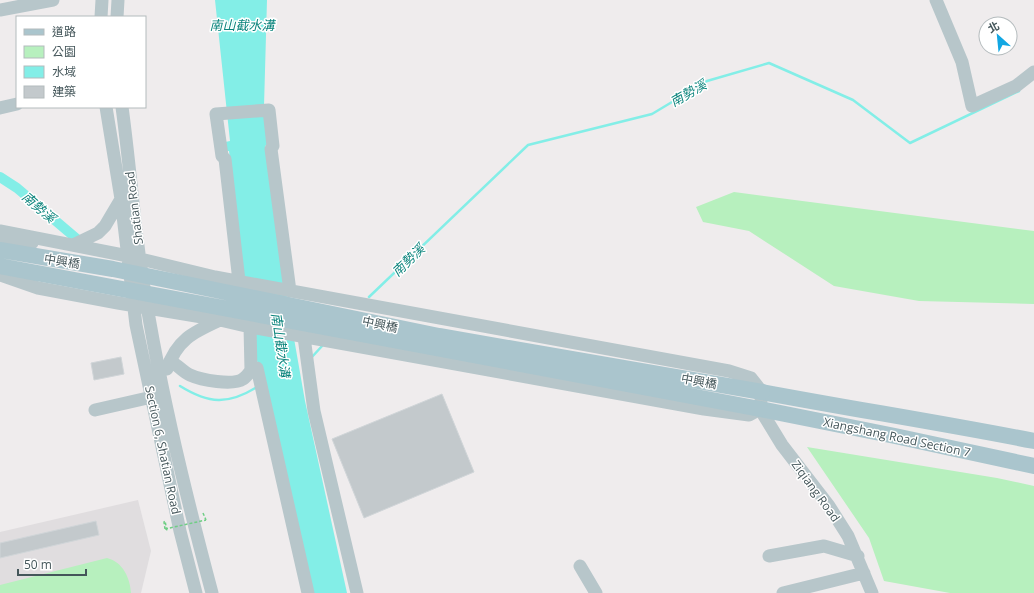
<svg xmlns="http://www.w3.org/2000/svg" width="1034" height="593" font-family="'Open Sans','Noto Sans TC',sans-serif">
	<rect width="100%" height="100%" fill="#efeced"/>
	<path fill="#e0dddf" d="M 138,500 L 151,551 L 141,593 L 0,593 L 0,532 Z"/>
	<path fill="#b7f0be" d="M 734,192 L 1034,231 L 1034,304 L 919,301 L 834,286 L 749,231 L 703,222 L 696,207 Z
		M 807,447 L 997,478 L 1034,486 L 1034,593 L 950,593 L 884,581 L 869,538 Z
		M 107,558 C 123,562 130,578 131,593 L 0,593 L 0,585 Z"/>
	<path fill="#83eee7" d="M 215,0 L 267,0 L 264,106 L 269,144 L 265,146 L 283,276 L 305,401 L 347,593 L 314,593 L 259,373 L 243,270 L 229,151 L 225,151 L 225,142 L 230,141 Z"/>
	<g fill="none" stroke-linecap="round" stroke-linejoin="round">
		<path stroke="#83eee7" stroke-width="2.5" d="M 369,297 L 528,145 L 652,114 L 707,81 L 769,63 L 853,100 L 910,143 L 1019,91
			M 311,358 L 323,345
			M 180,386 C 209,404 228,405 257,387"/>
		<path stroke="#83eee7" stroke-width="10" d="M 0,177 L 17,188 L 77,239"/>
	</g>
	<path fill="#c3c9cc" stroke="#d0d5d8" d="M 121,357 L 124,374 L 94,380 L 91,363 Z
		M 442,394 L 474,472 L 364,518 L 332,439 Z
		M 96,521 L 99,535 L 0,558 L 0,543 Z"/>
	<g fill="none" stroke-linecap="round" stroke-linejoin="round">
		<path stroke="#6fce85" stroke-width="1.5" stroke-dasharray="3 2" stroke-linecap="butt" d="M 203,513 L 206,520
			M 165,529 L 164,522 L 165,521 L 167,531"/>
		<path stroke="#b7c6ca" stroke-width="13" d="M 936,0 L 962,62 L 972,106 L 1016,86 L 1034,72
			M 0,10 L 53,0
			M 101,17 L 102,0
			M 117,17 L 118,0
			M 106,107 L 121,199 L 136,325 L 180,531 L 196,593
			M 122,107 C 129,158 133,210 140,261 C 156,373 183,484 212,593
			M 0,108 L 17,104
			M 0,231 L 128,256 L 215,277 L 729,371 L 751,378 L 762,392 L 760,409 L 782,445 L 829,506 L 848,536 L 872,593
			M 0,241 L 32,243
			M 73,245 L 98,233 L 105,226 L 121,199
			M 0,275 L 38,288 L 118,303 L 220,320 L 250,327 L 704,409 L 749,415 L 760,409
			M 239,281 L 225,159 L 222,156 L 216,114 L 269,110 L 273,146 L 271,149 L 290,291
			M 304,337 L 314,411 L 357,593
			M 170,361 C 178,365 183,372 190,375 C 201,380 233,386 243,379 C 246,377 249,373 251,370 L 250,327
			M 257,368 L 308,593
			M 167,369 C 177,339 194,332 220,320
			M 95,410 L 152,397
			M 769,556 L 824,546 L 858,556
			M 580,566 L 596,593
			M 783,593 L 864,573"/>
		<path stroke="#aac5cd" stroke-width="16" d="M 762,392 C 852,409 943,423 1034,441
			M 760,409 L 895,436 L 1034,466"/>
		<path stroke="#6fce85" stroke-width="1.5" stroke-dasharray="3 2" stroke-linecap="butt" d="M 165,529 L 206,520"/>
		<path stroke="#aac5cd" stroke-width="16" d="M 0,250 L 113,269 L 439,336 L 762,392
			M 0,266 L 760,409"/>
	</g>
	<g text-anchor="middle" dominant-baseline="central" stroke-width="3" stroke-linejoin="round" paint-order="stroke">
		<g font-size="12" fill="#44565a" stroke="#fff">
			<text transform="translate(134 208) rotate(-97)">Shatian Road</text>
			<text transform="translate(62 261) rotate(9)">中興橋</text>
			<text transform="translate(380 324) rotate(12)">中興橋</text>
			<text transform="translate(699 381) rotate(10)">中興橋</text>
			<text transform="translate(897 437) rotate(12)">Xiangshang Road Section 7</text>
			<text transform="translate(163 450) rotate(78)">Section 6, Shatian Road</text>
			<text transform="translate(816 491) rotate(54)">Ziqiang Road</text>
		</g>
		<g font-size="13" font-style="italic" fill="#0a847c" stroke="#fff">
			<text x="242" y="25">南山截水溝</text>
			<text transform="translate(688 93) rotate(-30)">南勢溪</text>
			<text transform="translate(39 207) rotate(41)">南勢溪</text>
			<text transform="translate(408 260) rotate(-44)">南勢溪</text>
			<text transform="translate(281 345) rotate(82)">南山截水溝</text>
		</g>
	</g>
	<rect x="16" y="16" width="130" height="92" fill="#ffffff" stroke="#b4bbbd"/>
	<rect x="24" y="29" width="20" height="6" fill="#aac5cd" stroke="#b4bbbd"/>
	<text x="52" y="36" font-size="12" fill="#44565a">道路</text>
	<rect x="24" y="46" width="20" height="12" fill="#b7f0be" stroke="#b4bbbd"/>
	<text x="52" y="56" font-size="12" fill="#44565a">公園</text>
	<rect x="24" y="66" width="20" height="12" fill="#83eee7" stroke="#b4bbbd"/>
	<text x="52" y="76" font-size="12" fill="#44565a">水域</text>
	<rect x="24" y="86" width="20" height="12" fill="#c3c9cc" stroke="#b4bbbd"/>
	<text x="52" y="96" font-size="12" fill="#44565a">建築</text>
	<g transform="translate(998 36) rotate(333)"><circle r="19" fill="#ffffff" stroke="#b4bbbd"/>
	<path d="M0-3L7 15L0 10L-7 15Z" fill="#12a7e3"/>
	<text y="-6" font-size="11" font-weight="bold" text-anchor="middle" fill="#44565a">北</text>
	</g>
	<path d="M18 569v6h68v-6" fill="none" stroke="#44565a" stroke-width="2"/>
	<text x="24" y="569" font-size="12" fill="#44565a" stroke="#ffffff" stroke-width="3" paint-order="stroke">50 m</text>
</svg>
